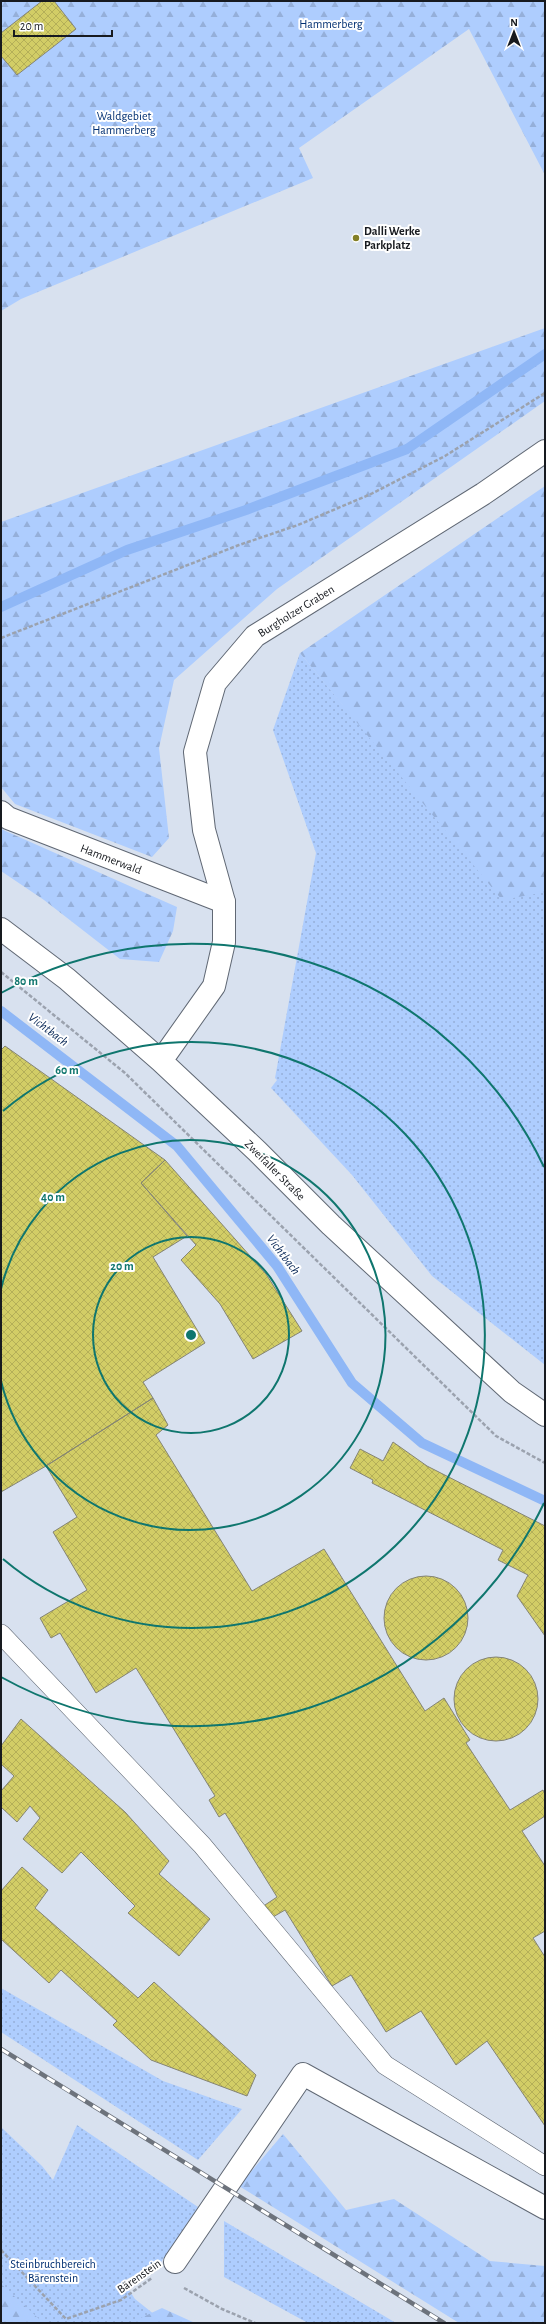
<svg xmlns="http://www.w3.org/2000/svg" width="546" height="2324" font-family="'Alegreya Sans',sans-serif">
	<defs>
		<pattern id="green-dots" width="8" height="8" patternUnits="userSpaceOnUse"><rect width="8" height="8" fill="#aecdfe"/><path d="M2 2h.1M6 6h.1" fill="none" stroke="#95afd9" stroke-width="1.8" stroke-linecap="round"/></pattern>
		<pattern id="forest-firs" width="22" height="20" patternUnits="userSpaceOnUse"><rect width="22" height="20" fill="#aecdfe"/><path d="M5 1l3.5 6h-7zM16 11l3.5 6h-7z" fill="#95afd9"/></pattern>
		<pattern id="building-cross-hatch" width="8" height="8" patternUnits="userSpaceOnUse"><rect width="8" height="8" fill="#d2cd66"/><path d="M0 0l8 8M0 8l8-8" fill="none" stroke="#b4af58"/></pattern>
	</defs>
	<rect width="100%" height="100%" fill="#d8e1ef"/>
	<path fill="url(#green-dots)" d="M 545,583 L 545,1365 L 432,1276 L 352,1175 L 271,1088 L 277,1080 L 275,1078 L 316,853 L 273,730 L 300,653 L 343,705 Z
		M 1,1988 L 163,2081 L 242,2109 L 198,2160 L 1,2032 Z
		M 77,2125 L 198,2207 L 161,2262 L 123,2281 L 135,2299 L 165,2323 L 1,2323 L 1,2127 L 42,2166 L 53,2180 Z
		M 224,2221 L 396,2323 L 308,2323 L 224,2277 Z"/>
	<path fill="url(#forest-firs)" d="M 1,1 L 545,1 L 545,175 L 469,29 L 299,148 L 313,178 L 21,299 L 1,311 Z
		M 545,328 L 545,401 L 277,589 L 174,680 L 159,748 L 169,838 L 152,857 L 15,804 L 1,787 L 1,522 Z
		M 545,486 L 545,892 L 502,900 L 300,653 Z
		M 1,829 L 177,907 L 173,931 L 159,962 L 120,959 L 44,900 L 1,871 Z
		M 283,2134 L 346,2210 L 394,2199 L 490,2261 L 545,2266 L 545,2323 L 459,2323 L 239,2186 Z
		M 1,2284 L 39,2319 L 51,2323 L 1,2323 Z
		M 162,2308 L 195,2323 L 130,2323 Z"/>
	<g fill="none" stroke-linecap="round" stroke-linejoin="round">
		<path stroke="#8fb7f6" stroke-width="10" d="M 1,607 L 127,550 L 246,510 L 407,449 L 545,354
			M 1,1011 L 177,1146 L 277,1266 L 352,1383 L 422,1443 L 545,1501"/>
	</g>
	<path fill="url(#building-cross-hatch)" stroke="#848475" d="M 42,1 L 54,1 L 76,29 L 17,75 L 1,56 L 1,33 Z
		M 5,1046 L 165,1160 L 141,1183 L 187,1236 L 153,1257 L 205,1343 L 143,1382 L 153,1398 L 46,1466 L 1,1492 L 1,1050 Z
		M 165,1160 L 266,1274 L 302,1331 L 253,1359 L 220,1304 L 181,1260 L 196,1245 L 141,1183 Z
		M 153,1398 L 168,1425 L 156,1435 L 252,1591 L 324,1549 L 425,1711 L 444,1698 L 470,1740 L 466,1743 L 510,1810 L 543,1790 L 545,1794 L 545,1816 L 522,1831 L 545,1866 L 545,1931 L 533,1938 L 545,1957 L 545,2126 L 487,2041 L 456,2065 L 421,2011 L 386,2032 L 351,1975 L 332,1986 L 285,1910 L 266,1921 L 259,1909 L 277,1897 L 225,1813 L 219,1817 L 209,1800 L 215,1796 L 136,1668 L 96,1693 L 60,1633 L 51,1638 L 40,1618 L 87,1590 L 53,1532 L 77,1517 L 46,1466 Z
		M 393,1442 L 427,1466 L 545,1526 L 545,1636 L 517,1596 L 528,1575 L 498,1560 L 503,1550 L 372,1483 L 373,1480 L 350,1468 L 360,1449 L 383,1461 Z
		M384 1618a42 42 0 1 1 84 0a42 42 0 1 1-84 0Z
		M454 1699a42 42 0 1 1 84 0a42 42 0 1 1-84 0Z
		M 21,1719 L 125,1812 L 169,1861 L 159,1874 L 210,1919 L 179,1956 L 128,1913 L 135,1906 L 81,1852 L 62,1873 L 23,1839 L 40,1818 L 30,1806 L 17,1822 L 1,1807 L 1,1791 L 14,1776 L 1,1764 L 1,1746 Z
		M 22,1867 L 48,1890 L 35,1908 L 138,1998 L 154,1982 L 256,2075 L 247,2096 L 151,2060 L 113,2025 L 117,2021 L 61,1970 L 49,1983 L 1,1939 L 1,1891 Z"/>
	<g fill="none" stroke-linecap="round" stroke-linejoin="round">
		<g stroke="#606874" stroke-width="20">
			<path id="lane" d="M 1,1634 L 202,1845 L 385,2065 L 545,2166"/>
		</g>
		<g stroke="#606874" stroke-width="24">
			<path id="street" d="M 1,812 L 8,818 L 224,902
				M 175,2262 L 303,2074 L 545,2208"/>
		</g>
		<g stroke="#606874" stroke-width="24">
			<path id="secondary" d="M 1,929 L 67,979 L 161,1061 L 257,1151 L 331,1225 L 512,1392 L 545,1415
				M 161,1061 L 214,986 L 224,942 L 224,902 L 204,830 L 195,752 L 215,683 L 255,636 L 483,494 L 545,451"/>
		</g>
		<path stroke="#9ba2ae" stroke-width="2.5" stroke-dasharray="4 2" stroke-linecap="butt" d="M 1,638 L 239,545 L 298,525 L 371,494 L 445,456 L 545,393
			M 1,972 L 125,1073 L 496,1436 L 545,1463
			M 1,2250 L 66,2319 L 121,2300 L 152,2278
			M 184,2288 L 222,2309 L 255,2323"/>
		<use href="#lane" stroke="#fff" stroke-width="19"/>
		<use href="#street" stroke="#fff" stroke-width="22"/>
		<use href="#secondary" stroke="#fff" stroke-width="22"/>
		<g stroke="#6d737c" stroke-width="4.5">
			<path id="rail" d="M 1,2049 L 444,2323"/>
		</g>
		<use href="#rail" stroke="#fff" stroke-width="3" stroke-dasharray="9" stroke-linecap="butt"/>
	</g>
	<g fill="none" stroke="#0f766e" stroke-width="2">
		<circle cx="191" cy="1335" r="98"/>
		<path d="M1 1289A195 195 0 1 1 1 1381"/>
		<path d="M3 1111A293 293 0 1 1 3 1559"/>
		<path d="M544 1503A391 391 0 0 1 1 1677M1 993A391 391 0 0 1 544 1167"/>
	</g>
	<circle fill="#837f26" stroke="#fff" stroke-width="1.5" cx="356" cy="238" r="4"/>
	<g text-anchor="middle" dominant-baseline="central" stroke-width="4" stroke-linejoin="round" paint-order="stroke">
		<g font-size="12" fill="#012f72" stroke="#fff">
			<text x="331" y="24">Hammerberg</text>
			<text x="124" y="116">Waldgebiet<tspan x="124" dy="14">Hammerberg</tspan></text>
			<text x="53" y="2264">Steinbruchbereich<tspan x="53" dy="14">Bärenstein</tspan></text>
		</g>
		<g font-size="12" font-weight="bold" fill="#171a1f" stroke="#fff" text-anchor="start">
			<text x="364" y="231">Dalli Werke<tspan x="364" dy="14">Parkplatz</tspan></text>
		</g>
		<g font-size="12" fill="#171a1f" stroke="#fff">
			<text transform="translate(296 611) rotate(-32)">Burgholzer Graben</text>
			<text transform="translate(111 859) rotate(21)">Hammerwald</text>
			<text transform="translate(275 1170) rotate(45)">Zweifaller Straße</text>
			<text transform="translate(139 2276) rotate(-35)">Bärenstein</text>
		</g>
		<g font-size="13" font-style="italic" fill="#082756" stroke="#fff">
			<text transform="translate(48 1030) rotate(37)">Vichtbach</text>
			<text transform="translate(283 1255) rotate(53)">Vichtbach</text>
		</g>
	</g>
	<circle cx="191" cy="1335" r="6" fill="#0f766e" stroke="#fff" stroke-width="2"/>
	<g font-size="12" text-anchor="middle" font-weight="bold" fill="#0f766e" stroke="#fff" stroke-width="4" stroke-linejoin="round" paint-order="stroke">
		<text x="26" y="985">80 m</text>
		<text x="67" y="1074">60 m</text>
		<text x="53" y="1201">40 m</text>
		<text x="122" y="1270">20 m</text>
	</g>
	<rect width="546" height="2324" fill="none" stroke="#171a1f" stroke-width="4"/>
	<g transform="translate(514 32)" stroke="#ffffff" stroke-width="3" paint-order="stroke">
	<path d="M0-3L7 15L0 10L-7 15Z" fill="#171a1f"/>
	<text y="-6" font-size="11" font-weight="bold" text-anchor="middle" fill="#171a1f">N</text>
	</g>
	<path d="M14 30v6h98v-6" fill="none" stroke="#171a1f" stroke-width="2"/>
	<text x="20" y="30" font-size="12" fill="#171a1f" stroke="#ffffff" stroke-width="3" paint-order="stroke">20 m</text>
</svg>
